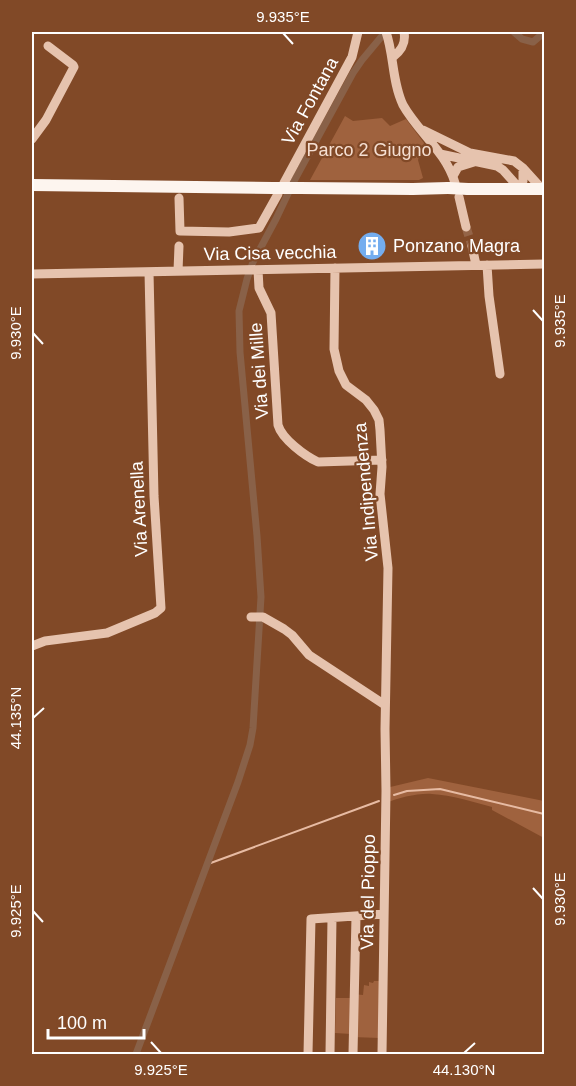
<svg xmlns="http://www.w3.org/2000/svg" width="576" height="1086" font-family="Arial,sans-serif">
	<rect width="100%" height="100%" fill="#814927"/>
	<path fill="#9f623e" d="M 345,116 L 353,121 L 382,118 L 390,126 L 406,119 L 424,143 L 418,160 L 423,178 L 419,180 L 310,180 Z
		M 428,778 L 544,801 L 544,838 L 492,810 L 492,807 C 473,802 452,795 432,794 C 418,793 398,798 386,803 L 386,788 Z
		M 374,981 L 382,981 L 380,1038 L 352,1037 L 351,1034 L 335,1033 L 336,998 L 352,998 L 353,994 L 363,995 L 364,985 L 369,986 L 369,982 L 373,983 Z"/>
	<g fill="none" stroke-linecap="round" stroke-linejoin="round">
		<path stroke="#e7bba3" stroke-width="2" d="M 394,795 L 407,791 L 440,789 L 544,814
			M 208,864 L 379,801"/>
		<path stroke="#896148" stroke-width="7" d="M 514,32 L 522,39 L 533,42 L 540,36
			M 136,1054 L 238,782 L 250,745 L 253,728 L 261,597 L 257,536 L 240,352 L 239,311 L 247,279 L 253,262 L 276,219 L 294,181 L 353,73 L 362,60 L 382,36"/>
		<path stroke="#946447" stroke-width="9" stroke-dasharray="9 4.5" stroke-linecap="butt" d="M 466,227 L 472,246"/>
		<path stroke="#e6c3ae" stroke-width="9" d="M 386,32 C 394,55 392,82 403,105 C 418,132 446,152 455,183
			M 393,57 C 402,50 406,43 404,32
			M 423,130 L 470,153 L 514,161 L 523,168 L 542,189
			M 32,139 L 46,120 L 74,67 L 73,65 L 48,46
			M 440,154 L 497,166 L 503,170 L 520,189 L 523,181 L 523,168
			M 453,176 L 458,167 L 474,162
			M 284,183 L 352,57 L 358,32
			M 459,197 L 466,227
			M 179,198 L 180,231 L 229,232 L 259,228 L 278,194
			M 472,246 L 476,265
			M 487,265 L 489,296 L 500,374
			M 335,268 L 334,349 L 339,371 L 346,385 L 366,400 L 374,410 L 379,420 L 380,430 L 382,467 L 380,494 L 388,568 L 385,729 L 386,791 L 382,1054
			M 258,270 L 259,288 L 271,313 L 278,425 C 282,439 305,456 318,462 L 382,460
			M 178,271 L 179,246
			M 32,274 L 544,264
			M 251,617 L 263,617 L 284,629 L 292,635 L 309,655 L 385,705
			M 32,646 L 45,641 L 107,633 L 155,613 L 161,608 L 154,496 L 149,272
			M 308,1054 L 311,919 L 384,914
			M 330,1054 L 332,918
			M 353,1054 L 356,916"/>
		<path stroke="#fdf5ef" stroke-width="12" d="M 32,185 L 273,188
			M 300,188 L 413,189 L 448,188
			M 468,189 L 544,189"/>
		<path stroke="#fdf5ef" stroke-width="12" d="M 273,188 L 300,188
			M 448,188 L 468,189"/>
	</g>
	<path fill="none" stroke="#fff" stroke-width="2" d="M 283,33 L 293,44M 533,310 L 543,321M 33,333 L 43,344M 33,718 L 44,708M 533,888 L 543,899M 33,911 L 43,922M 151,1042 L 161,1053M 464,1053 L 475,1043"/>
	<defs>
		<g id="building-disc" transform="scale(1.5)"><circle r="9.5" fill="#74adef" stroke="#814927"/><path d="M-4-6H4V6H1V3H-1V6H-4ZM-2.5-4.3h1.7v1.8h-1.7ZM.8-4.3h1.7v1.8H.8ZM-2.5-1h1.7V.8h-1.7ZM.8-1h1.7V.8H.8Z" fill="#fff"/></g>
	</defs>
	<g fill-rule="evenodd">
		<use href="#building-disc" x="372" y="246"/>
	</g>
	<g text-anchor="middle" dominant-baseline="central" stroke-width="4.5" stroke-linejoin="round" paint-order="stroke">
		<g font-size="18" fill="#fff" stroke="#814927">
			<text transform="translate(310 101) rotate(-61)">Via Fontana</text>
			<text transform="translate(270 253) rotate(-1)">Via Cisa vecchia</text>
			<text transform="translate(259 371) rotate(-94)">Via dei Mille</text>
			<text transform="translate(366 492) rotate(-95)">Via Indipendenza</text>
			<text transform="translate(139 509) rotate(-93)">Via Arenella</text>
			<text transform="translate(368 892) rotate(-89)">Via del Pioppo</text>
		</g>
		<g font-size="18" fill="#f5dfd2" stroke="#814927">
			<text x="369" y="150">Parco 2 Giugno</text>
		</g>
		<g font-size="18" fill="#fff" stroke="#814927" text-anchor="start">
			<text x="393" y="246">Ponzano Magra</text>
		</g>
	</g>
	<rect width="576" height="1086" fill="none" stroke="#814927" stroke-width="66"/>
	<path d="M48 1029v9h96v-9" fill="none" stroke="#ffffff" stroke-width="3"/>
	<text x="57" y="1029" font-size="18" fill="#ffffff" stroke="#814927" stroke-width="4.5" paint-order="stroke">100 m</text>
	<rect x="33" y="33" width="510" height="1020" fill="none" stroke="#fff" stroke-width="2"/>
	<g font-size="15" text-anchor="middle" fill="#fff">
		<text x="283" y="22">9.935°E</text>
		<text transform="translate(560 321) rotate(-90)" y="5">9.935°E</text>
		<text transform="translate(16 333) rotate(-90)" y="5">9.930°E</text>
		<text transform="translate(16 718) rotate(-90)" y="5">44.135°N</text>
		<text transform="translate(560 899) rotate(-90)" y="5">9.930°E</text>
		<text transform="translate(16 911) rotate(-90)" y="5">9.925°E</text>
		<text x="161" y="1075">9.925°E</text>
		<text x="464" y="1075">44.130°N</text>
	</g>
</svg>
